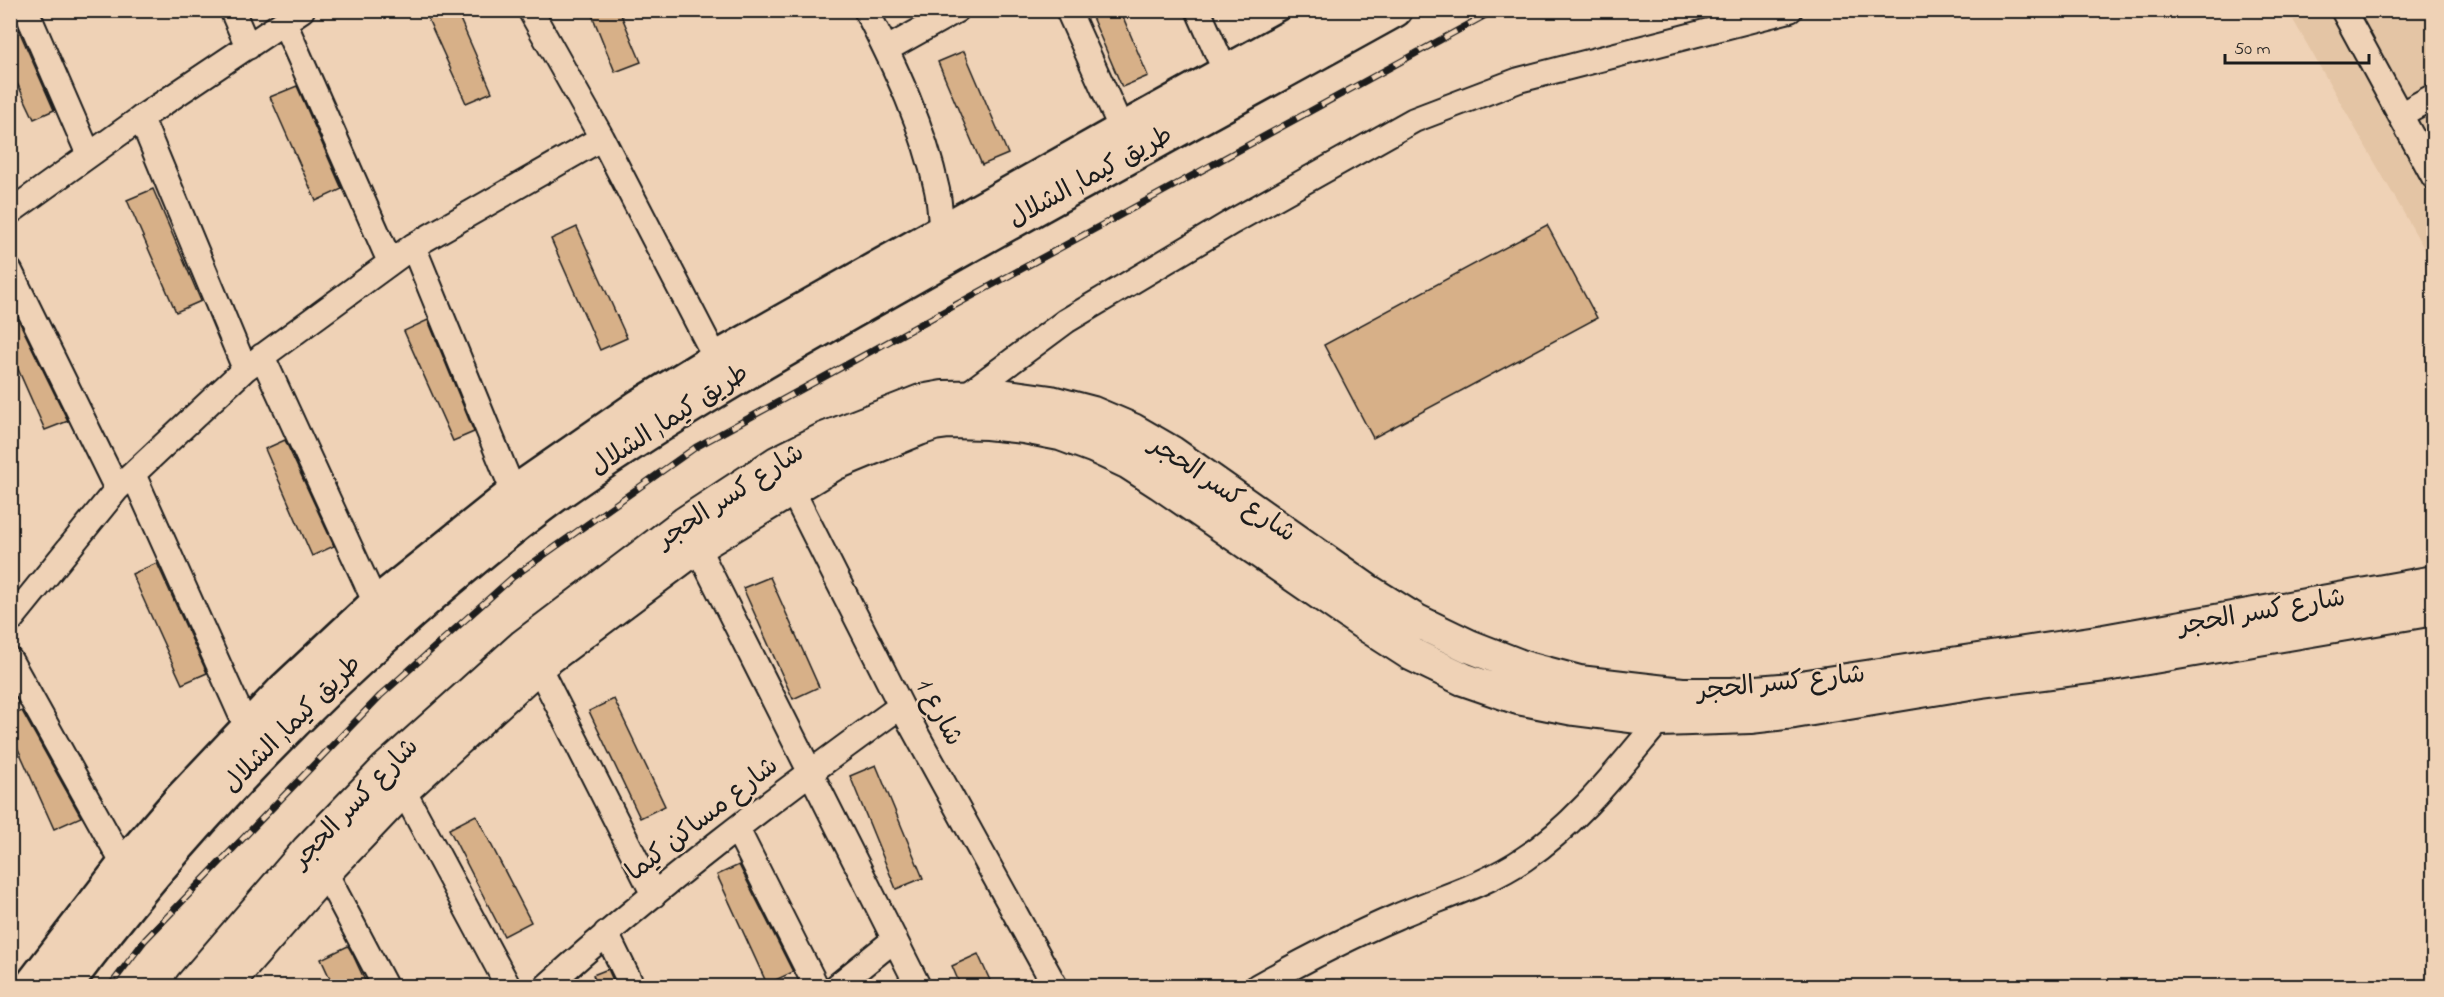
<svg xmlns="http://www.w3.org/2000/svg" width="2444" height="997" font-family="'Indie Flower','Playpen Sans Arabic',sans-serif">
	<rect width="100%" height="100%" fill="#efd2b6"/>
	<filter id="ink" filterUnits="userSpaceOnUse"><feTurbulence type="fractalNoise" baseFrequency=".0167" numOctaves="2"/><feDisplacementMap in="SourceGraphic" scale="12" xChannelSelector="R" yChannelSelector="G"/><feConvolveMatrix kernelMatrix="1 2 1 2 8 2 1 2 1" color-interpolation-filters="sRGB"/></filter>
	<g filter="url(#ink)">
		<path fill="#e4c5a5" d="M 2288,11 L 2433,11 L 2433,264 Z"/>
		<path fill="#d7b088" stroke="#1c1c1c" stroke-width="1.5" d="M 10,10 L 54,110 L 34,119 L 10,68 Z
			M 424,10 L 456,10 L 492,92 L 466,103 Z
			M 590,10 L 619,10 L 641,62 L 615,72 Z
			M 1089,10 L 1120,10 L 1148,76 L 1122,87 Z
			M 964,51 L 1008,154 L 982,165 L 938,62 Z
			M 297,86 L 342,189 L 316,201 L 270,97 Z
			M 153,189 L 201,301 L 176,312 L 127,200 Z
			M 1547,225 L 1597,318 L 1373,438 L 1324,345 Z
			M 577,227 L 627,338 L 600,350 L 551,239 Z
			M 15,313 L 68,421 L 45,430 L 10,351 L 10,315 Z
			M 428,320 L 474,432 L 453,441 L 404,331 Z
			M 285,440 L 334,546 L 312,556 L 265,449 Z
			M 157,563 L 207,673 L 182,684 L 132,574 Z
			M 770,577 L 819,687 L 793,699 L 743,588 Z
			M 614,699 L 665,806 L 640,818 L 589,711 Z
			M 22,711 L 81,817 L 54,829 L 10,731 L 10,716 Z
			M 876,765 L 923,878 L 896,889 L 850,776 Z
			M 476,815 L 531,922 L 504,936 L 449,829 Z
			M 739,865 L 793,972 L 767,984 L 717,875 Z
			M 348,946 L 353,955 L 368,987 L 334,987 L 321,959 Z
			M 978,954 L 993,987 L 961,987 L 952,966 Z
			M 608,969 L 616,987 L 598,987 L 593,975 Z"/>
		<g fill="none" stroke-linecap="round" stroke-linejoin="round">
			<g stroke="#1c1c1c" stroke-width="28">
				<path id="minor" d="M 26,10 L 89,155
					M 232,10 L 248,47
					M 530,10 L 602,138 L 723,372
					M 866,10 C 895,66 924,128 937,190 C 940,204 940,218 942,232
					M 1068,10 L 1122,130
					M 1198,10 L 1226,73
					M 2343,10 L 2434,177
					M 284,22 L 390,262
					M 887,49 L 957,10
					M 2400,115 L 2434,96
					M 141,118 L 245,369
					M 10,212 L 141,118 L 302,10
					M 413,246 L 514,493
					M 10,271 L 117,489
					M 262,356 L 376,604
					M 965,396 L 1066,321 L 1232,222 L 1414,120 L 1519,80 L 1790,10
					M 133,474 L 247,728
					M 784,474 L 901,706 L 1055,986
					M 697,547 L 918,986
					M 10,621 L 117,489 L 245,369 L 413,246 L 602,138
					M 10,660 L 124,865
					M 538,666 L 654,895
					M 403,790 L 508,986
					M 737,829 L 816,986
					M 325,872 L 385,986
					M 606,933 L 632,986
					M 547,986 C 659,885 779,794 901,706
					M 837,986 L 895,939
					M 1258,986 C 1303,961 1349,937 1396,917 C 1439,898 1486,885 1524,859 C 1582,820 1624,761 1669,709"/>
			</g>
			<g stroke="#1c1c1c" stroke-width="36">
				<path id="major" d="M 191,986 L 308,850 L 385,770 L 524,645 L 685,523 L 778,462 L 824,439 L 921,401 L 943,397 L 1008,396 L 1051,402 L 1093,413 L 1133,430 L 1171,452 L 1367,590 L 1417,621 L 1469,646 L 1523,667 L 1579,682 L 1682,694 L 1732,694 L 1781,690 L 2104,641 L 2434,582
					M 225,986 L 325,872 L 403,790 L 538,666 L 697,547 L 834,464 L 919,429 L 934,424 L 949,422 L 987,423 L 1024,427 L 1060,434 L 1095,447 L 1129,463 L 1160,483 L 1363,623 L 1411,654 L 1463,679 L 1518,698 L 1574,709 L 1660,720 L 1750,717 L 1794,712 L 1982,681 L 2106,665 L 2434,609"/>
			</g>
			<g stroke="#1c1c1c" stroke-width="38">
				<path id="highway" d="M 31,986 L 124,865 L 180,800 L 284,690 L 376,604 L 514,493 L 638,407 L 716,359 L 1122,130 L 1339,10
					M 65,986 C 167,849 283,725 412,612 C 458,572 505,532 554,496 C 664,418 780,352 897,286 C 1062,192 1229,102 1395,10"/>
			</g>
			<use href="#minor" stroke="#efd2b6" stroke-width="24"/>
			<use href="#major" stroke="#efd2b6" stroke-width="32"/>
			<use href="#highway" stroke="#efd2b6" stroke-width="33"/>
			<g stroke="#1c1c1c" stroke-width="7">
				<path id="rail" d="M 110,986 L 145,940 L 380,696 L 513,577 L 696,447 L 1495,10"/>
			</g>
			<use href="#rail" stroke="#efd2b6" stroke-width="4.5" stroke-dasharray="14" stroke-linecap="butt"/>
		</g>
	</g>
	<g text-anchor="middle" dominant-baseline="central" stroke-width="5" stroke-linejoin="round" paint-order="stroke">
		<g font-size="26" fill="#1c1c1c" stroke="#efd2b6">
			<text transform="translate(1091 178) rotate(-29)">طريق كيما, الشلال</text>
			<text transform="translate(670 421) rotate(-33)">طريق كيما, الشلال</text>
			<text transform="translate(1222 490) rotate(34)">شارع كسر الحجر</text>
			<text transform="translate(731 497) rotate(-33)">شارع كسر الحجر</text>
			<text transform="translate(2262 613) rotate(-10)">شارع كسر الحجر</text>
			<text transform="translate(1781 684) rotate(-6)">شارع كسر الحجر</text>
			<text transform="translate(938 713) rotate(62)">شارع 1</text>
			<text transform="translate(293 725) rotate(-45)">طريق كيما, الشلال</text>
			<text transform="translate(356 804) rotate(-46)">شارع كسر الحجر</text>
			<text transform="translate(703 820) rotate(-38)">شارع مساكن كيما</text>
		</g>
	</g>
	<rect width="2444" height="997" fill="none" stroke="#efd2b6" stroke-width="36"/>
	<rect x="18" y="18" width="2408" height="961" fill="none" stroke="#1c1c1c" stroke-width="2" filter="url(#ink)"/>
	<path d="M2225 54v9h144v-9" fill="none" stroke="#1c1c1c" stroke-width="3"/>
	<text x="2234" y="54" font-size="18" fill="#1c1c1c" stroke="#efd2b6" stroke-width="4.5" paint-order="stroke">50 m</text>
</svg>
